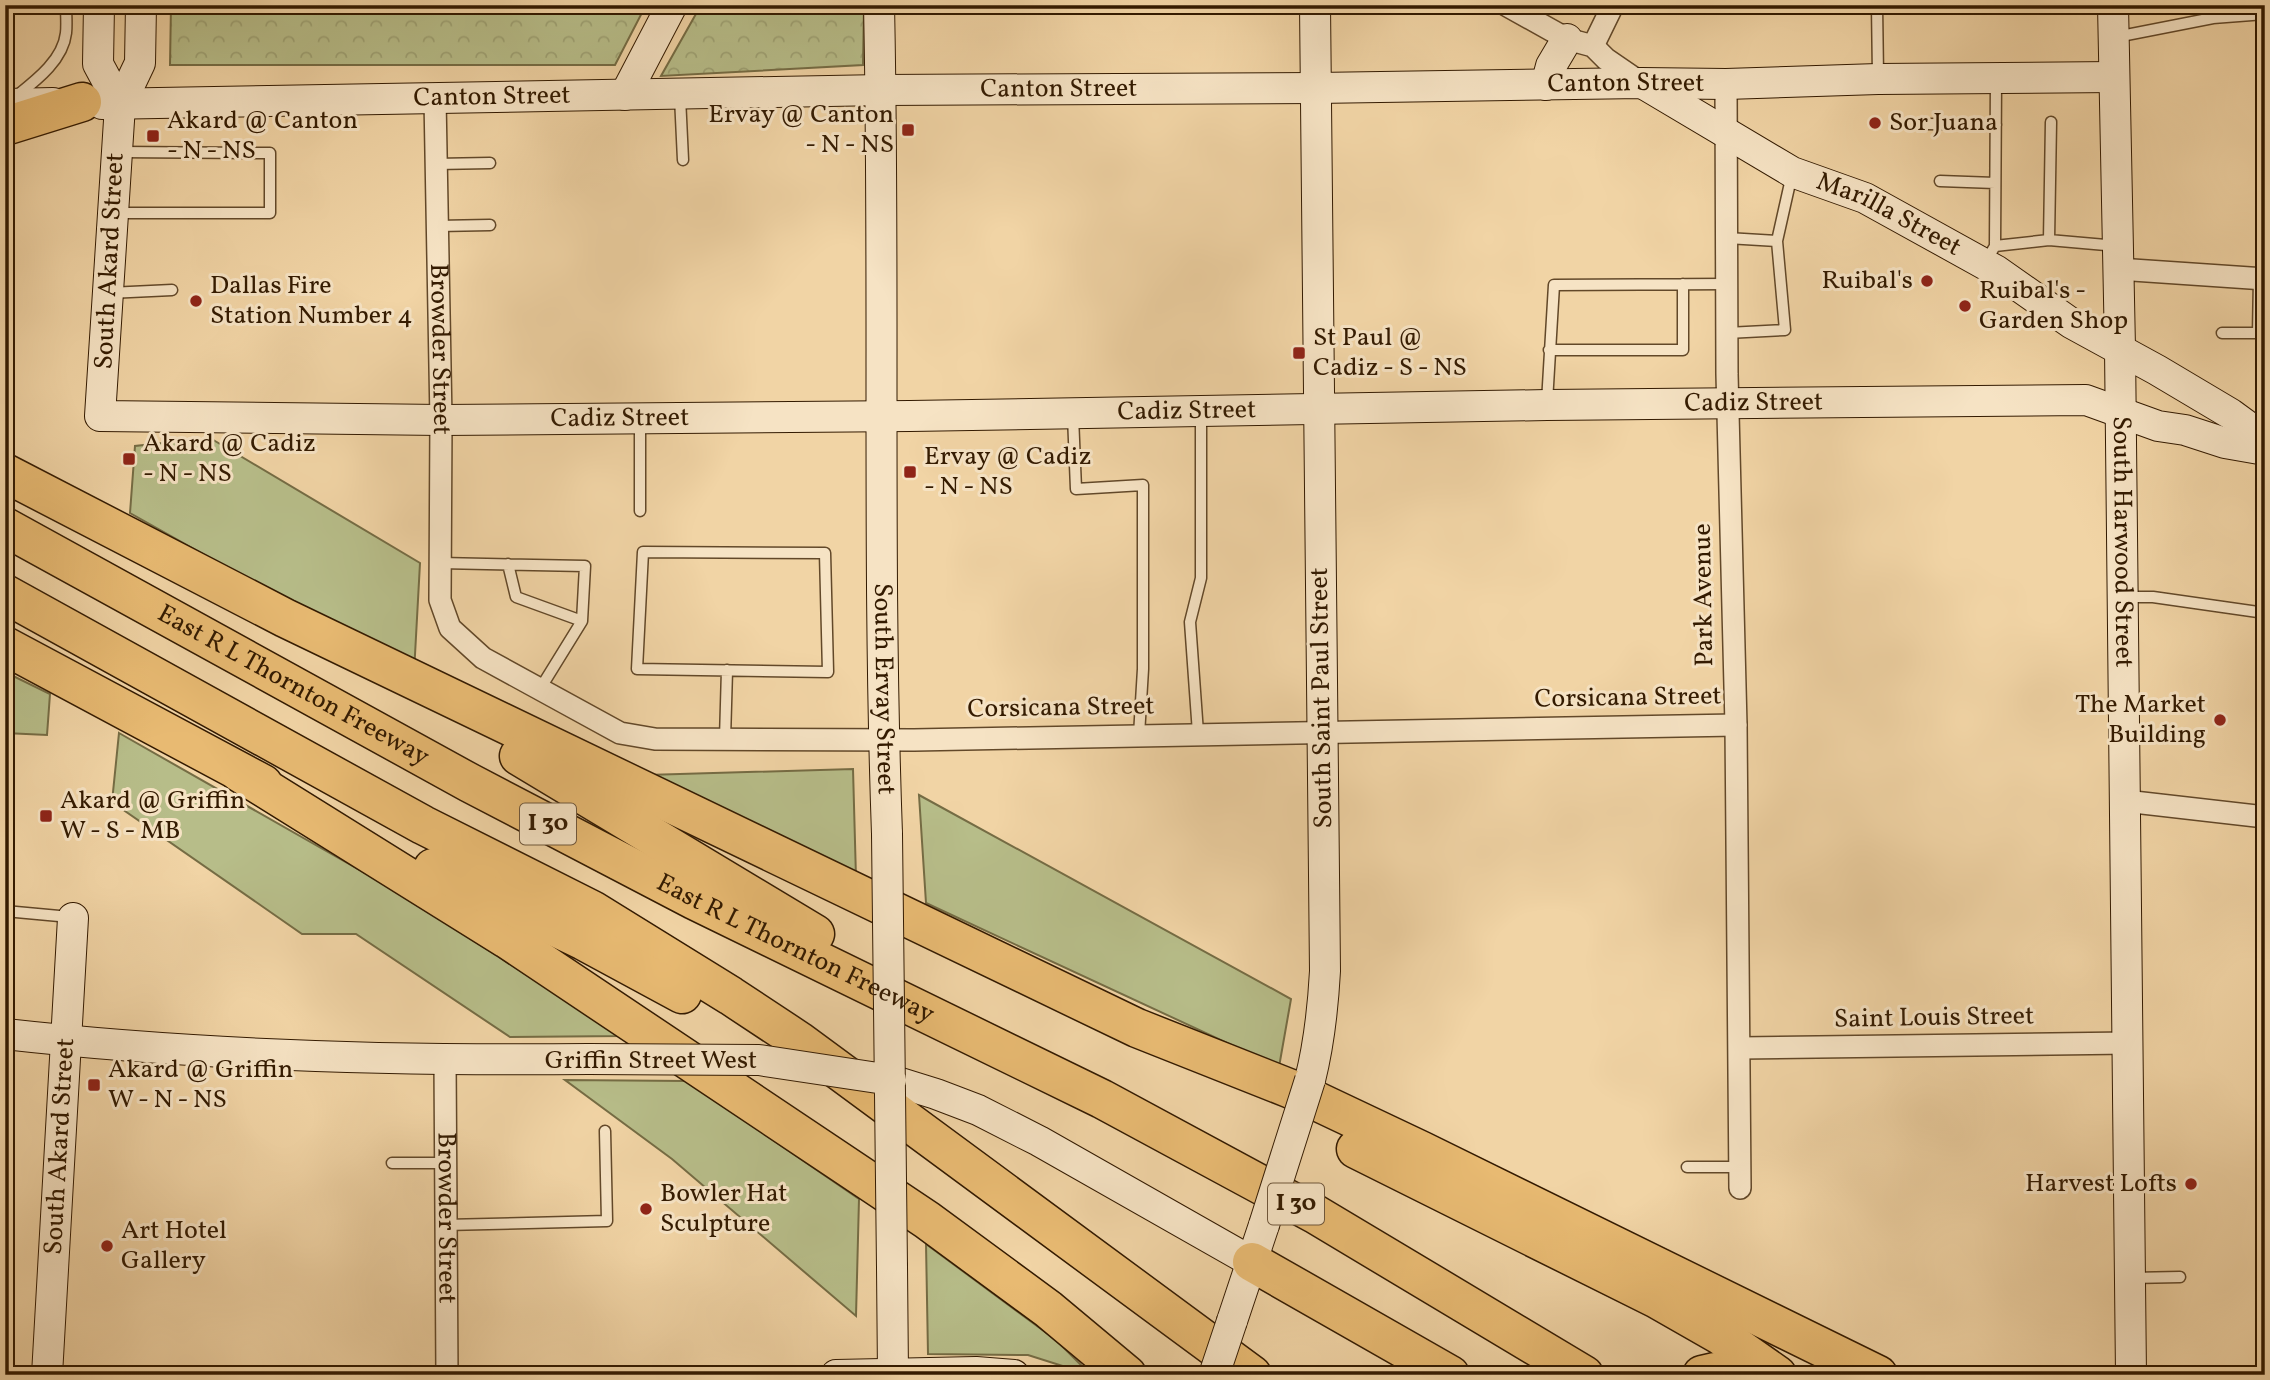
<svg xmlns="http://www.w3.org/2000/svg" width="2270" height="1380" font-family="Vollkorn,serif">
	<defs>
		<pattern id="park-crowns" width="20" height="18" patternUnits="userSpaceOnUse" patternTransform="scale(1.75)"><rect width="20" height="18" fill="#b7bd89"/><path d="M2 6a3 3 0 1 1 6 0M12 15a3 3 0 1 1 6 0" fill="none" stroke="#9ea274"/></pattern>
	</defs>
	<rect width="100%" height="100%" fill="#f1d4a5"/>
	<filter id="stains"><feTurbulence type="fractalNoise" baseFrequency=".00286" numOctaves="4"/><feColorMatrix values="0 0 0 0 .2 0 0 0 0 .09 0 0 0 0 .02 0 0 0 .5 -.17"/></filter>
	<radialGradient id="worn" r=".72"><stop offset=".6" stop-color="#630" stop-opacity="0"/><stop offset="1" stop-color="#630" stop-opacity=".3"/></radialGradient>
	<path fill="#b7bd89" stroke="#756c44" stroke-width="2" d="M 210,438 L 420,563 L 414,673 L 130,513 L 135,446 Z
		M 5,672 L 50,694 L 47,735 L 5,733 Z
		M 119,733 L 400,893 L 621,1036 L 510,1037 L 356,934 L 302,934 L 112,802 Z
		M 853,769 L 856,878 L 646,775 Z
		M 919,795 L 1291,999 L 1279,1067 L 926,903 Z
		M 565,1080 L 687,1081 L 859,1199 L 856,1316 L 672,1159 Z
		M 926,1244 L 1056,1340 L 1091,1375 L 1028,1355 L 928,1354 Z"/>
	<path fill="url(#park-crowns)" stroke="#756c44" stroke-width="2" d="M 171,5 L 646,5 L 615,65 L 170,65 Z
		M 701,5 L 864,5 L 863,65 L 661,76 Z"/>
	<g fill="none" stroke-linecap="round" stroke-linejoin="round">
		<g stroke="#624829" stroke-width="13">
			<path id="service" d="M 1877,5 L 1878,76
				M 2116,37 L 2213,18 L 2265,14
				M 680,97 L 683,160
				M 14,98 C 34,82 63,61 66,33 C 67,24 66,14 66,5
				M 2051,122 L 2049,240 L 2117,246
				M 1927,124 L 1996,125
				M 436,164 L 490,163
				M 1940,181 L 1995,183
				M 116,213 L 270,213 L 270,153 L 118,152
				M 438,226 L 490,225
				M 1727,238 L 1777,241 L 1792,174
				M 1995,246 L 2049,240
				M 1986,261 L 1995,246 L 1996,80
				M 109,293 L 172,290
				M 1727,333 L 1785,330 L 1777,241
				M 2222,333 L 2258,333 L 2259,278
				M 1549,350 L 1683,350 L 1683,284
				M 1547,402 L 1554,285 L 1727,284
				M 1073,416 L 1076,489 L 1143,485 L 1143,669 L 1139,735
				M 640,421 L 640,511
				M 643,552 L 825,553 L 828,672 L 637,669 Z
				M 440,563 L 585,566 L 582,621 L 540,689
				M 508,564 L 516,597 L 582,621
				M 2125,597 L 2153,597 L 2265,613
				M 1198,733 L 1190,622 L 1201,578 L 1201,414
				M 725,739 L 727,670
				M 5,911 L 70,917
				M 392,1163 L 445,1163
				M 1687,1167 L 1741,1167
				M 445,1225 L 607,1221 L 605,1131
				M 2131,1278 L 2180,1277"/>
		</g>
		<g stroke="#624829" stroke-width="24">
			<g id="minor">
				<path d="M 1506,5 L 1567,39 L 1593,46 L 1606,59 L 1641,83"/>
				<path d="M 1593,46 L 1613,5"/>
				<path d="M 1726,84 L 1727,374 L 1736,725 L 1740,1188"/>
				<path id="s1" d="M 435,99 L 441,420 L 440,600 L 450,628 L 483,658 L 620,733 L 655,739 L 914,740 L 1736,725"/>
				<path d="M 2118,269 L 2265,279"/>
				<path d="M 2125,801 L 2265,817"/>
				<path d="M 1740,1048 L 2129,1043"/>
				<path id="s2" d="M 445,1060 L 447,1375"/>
			</g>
		</g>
		<g stroke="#331a00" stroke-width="32">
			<g id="secondary">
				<path d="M 99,5 L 98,64 L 120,105"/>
				<path id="s3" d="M 141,5 L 140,63 L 120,105 L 100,416 L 441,420 L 910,416 L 1547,405 L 2086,400 L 2158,426 L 2185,430 L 2225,443 L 2265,450"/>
				<path id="s4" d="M 879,5 C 885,281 877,558 887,834"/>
				<path id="s5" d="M 2113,5 L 2120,348 L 2131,1375"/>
				<path id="s6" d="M 1644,84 L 1792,172 L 1865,198 L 1997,271 L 2071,323 L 2157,370 L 2231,414 L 2265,439"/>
				<path d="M 1546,85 L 1551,66 L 1567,39"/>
				<path d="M 625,95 L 672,5"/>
				<path d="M 5,104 L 53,103"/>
				<path id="s7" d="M 102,104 L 882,90 L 1316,88 L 1641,83 L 1726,84 L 1878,79 L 2114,77"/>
				<path d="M 5,1034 C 200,1056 394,1061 589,1059"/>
				<path d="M 891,1080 L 936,1094 L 978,1110 L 1039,1141 L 1252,1262"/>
				<path d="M 1310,1080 C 1319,1044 1323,1008 1325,971 L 1315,5"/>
				<path d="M 892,1267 L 893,1375"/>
				<path d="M 1232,1321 L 1264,1225"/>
				<path id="s8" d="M 47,1375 L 73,918"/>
				<path d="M 836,1375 L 976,1372 L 1014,1375"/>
			</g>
		</g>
		<g stroke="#331a00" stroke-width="41">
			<g id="motorway">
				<path d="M 5,126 L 82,102"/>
				<path d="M 5,473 L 285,618 L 1137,1028 L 1291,1089 L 1422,1151 L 1878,1375"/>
				<path id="s9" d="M 5,527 L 470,783 L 694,900 L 1102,1099 L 1315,1214 L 1584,1375"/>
				<path d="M 5,594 L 423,825 L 592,910 L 731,996 L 799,1041 L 1252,1375"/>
				<path d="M 5,646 L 263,784"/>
				<path d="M 519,756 L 815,934"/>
				<path d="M 239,772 L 507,939 L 927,1220 L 1048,1309 L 1127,1375"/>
				<path d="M 433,868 L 584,941 L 682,994"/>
				<path d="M 1356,1149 L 1657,1299 L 1720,1335 L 1777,1375"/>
				<path d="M 1252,1262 L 1450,1375"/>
				<path d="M 1702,1375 L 1715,1372 L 1740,1375"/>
			</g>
		</g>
		<use href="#service" stroke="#f6e3c4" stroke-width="10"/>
		<use href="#minor" stroke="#f6e3c4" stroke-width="21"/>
		<use href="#secondary" stroke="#f6e3c4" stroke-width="30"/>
		<use href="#motorway" stroke="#e8ba72" stroke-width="38"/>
		<g stroke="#331a00" stroke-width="32" stroke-linecap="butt">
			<path id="secondary-bridge" d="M 887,834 L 892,1267
				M 589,1059 L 759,1060 L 891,1080
				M 1264,1225 L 1310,1080
				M 1214,1375 L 1232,1321"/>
		</g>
		<use href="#secondary-bridge" stroke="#f6e3c4" stroke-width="30"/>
	</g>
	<g fill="#8f2418" stroke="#f6e3c4" stroke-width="2.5">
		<circle cx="1875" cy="123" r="7"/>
		<rect x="901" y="123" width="14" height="14" rx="3.5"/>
		<rect x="146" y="129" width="14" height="14" rx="3.5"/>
		<circle cx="1927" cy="281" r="7"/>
		<circle cx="196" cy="301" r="7"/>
		<circle cx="1965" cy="306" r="7"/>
		<rect x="1292" y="346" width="14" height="14" rx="3.5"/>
		<rect x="122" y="452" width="14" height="14" rx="3.5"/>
		<rect x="903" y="465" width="14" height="14" rx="3.5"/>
		<circle cx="2220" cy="720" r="7"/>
		<rect x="39" y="809" width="14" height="14" rx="3.5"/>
		<rect x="87" y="1078" width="14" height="14" rx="3.5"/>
		<circle cx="2191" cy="1184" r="7"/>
		<circle cx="646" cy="1209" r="7"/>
		<circle cx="107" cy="1246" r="7"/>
	</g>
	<g text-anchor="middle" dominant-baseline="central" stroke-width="6" stroke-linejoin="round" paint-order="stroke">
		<g fill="#f6e3c4" stroke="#6e563b" stroke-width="2">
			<rect x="520" y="803.5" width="56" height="41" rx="5"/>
			<rect x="1268" y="1183.5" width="56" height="41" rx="5"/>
		</g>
		<g font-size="24" font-weight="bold" fill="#331a00">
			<text x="548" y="824">I 30</text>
			<text x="1296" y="1204">I 30</text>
		</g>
		<g font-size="26" fill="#331a00" stroke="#f6e3c4">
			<text stroke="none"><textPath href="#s7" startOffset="1524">Canton Street</textPath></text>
			<text stroke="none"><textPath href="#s7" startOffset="957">Canton Street</textPath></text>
			<text stroke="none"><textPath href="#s7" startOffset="390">Canton Street</textPath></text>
			<text stroke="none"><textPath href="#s6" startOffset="278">Marilla Street</textPath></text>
			<text transform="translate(110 261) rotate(-87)">South Akard Street</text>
			<text stroke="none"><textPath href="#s1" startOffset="250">Browder Street</textPath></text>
			<text stroke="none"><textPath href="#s3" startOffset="2070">Cadiz Street</textPath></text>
			<text stroke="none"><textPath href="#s3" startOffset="1503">Cadiz Street</textPath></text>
			<text stroke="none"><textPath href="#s3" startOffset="936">Cadiz Street</textPath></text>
			<text stroke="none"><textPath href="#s5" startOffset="537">South Harwood Street</textPath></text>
			<text transform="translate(1704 595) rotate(-91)">Park Avenue</text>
			<text stroke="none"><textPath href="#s9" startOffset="329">East R L Thornton Freeway</textPath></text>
			<text stroke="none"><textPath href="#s4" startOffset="684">South Ervay Street</textPath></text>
			<text transform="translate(1322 698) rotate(-91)">South Saint Paul Street</text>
			<text transform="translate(1628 698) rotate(-1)">Corsicana Street</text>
			<text transform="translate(1061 708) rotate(-1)">Corsicana Street</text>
			<text stroke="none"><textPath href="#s9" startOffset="896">East R L Thornton Freeway</textPath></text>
			<text transform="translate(1934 1018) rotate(-1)">Saint Louis Street</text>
			<text x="651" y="1061">Griffin Street West</text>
			<text stroke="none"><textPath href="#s8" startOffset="229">South Akard Street</textPath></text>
			<text stroke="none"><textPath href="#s2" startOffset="158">Browder Street</textPath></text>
		</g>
		<g font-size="26" fill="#331a00" stroke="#f6e3c4" text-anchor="start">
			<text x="894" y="115" text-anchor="end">Ervay @ Canton<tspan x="894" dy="30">- N - NS</tspan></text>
			<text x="167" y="121">Akard @ Canton<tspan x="167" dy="30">- N - NS</tspan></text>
			<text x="1889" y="123">Sor Juana</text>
			<text x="1913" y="281" text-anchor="end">Ruibal's</text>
			<text x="210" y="286">Dallas Fire<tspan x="210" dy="30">Station Number 4</tspan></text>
			<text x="1979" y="291">Ruibal's -<tspan x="1979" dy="30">Garden Shop</tspan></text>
			<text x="1313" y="338">St Paul @<tspan x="1313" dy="30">Cadiz - S - NS</tspan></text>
			<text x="143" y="444">Akard @ Cadiz<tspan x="143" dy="30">- N - NS</tspan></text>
			<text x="924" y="457">Ervay @ Cadiz<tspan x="924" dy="30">- N - NS</tspan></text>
			<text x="2206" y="705" text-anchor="end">The Market<tspan x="2206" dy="30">Building</tspan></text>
			<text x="60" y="801">Akard @ Griffin<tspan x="60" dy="30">W - S - MB</tspan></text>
			<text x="108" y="1070">Akard @ Griffin<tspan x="108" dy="30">W - N - NS</tspan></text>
			<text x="2177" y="1184" text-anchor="end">Harvest Lofts</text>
			<text x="660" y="1194">Bowler Hat<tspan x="660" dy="30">Sculpture</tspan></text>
			<text x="121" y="1231">Art Hotel<tspan x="121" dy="30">Gallery</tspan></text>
		</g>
	</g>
	<rect width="2270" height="1380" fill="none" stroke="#f1d4a5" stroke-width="28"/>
	<rect x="7" y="7" width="2256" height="1366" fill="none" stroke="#331a00" stroke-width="3.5"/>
	<rect x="14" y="14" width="2242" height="1352" fill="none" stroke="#331a00" stroke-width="2"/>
	<rect width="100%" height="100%" filter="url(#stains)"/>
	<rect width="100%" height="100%" fill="url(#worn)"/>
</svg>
